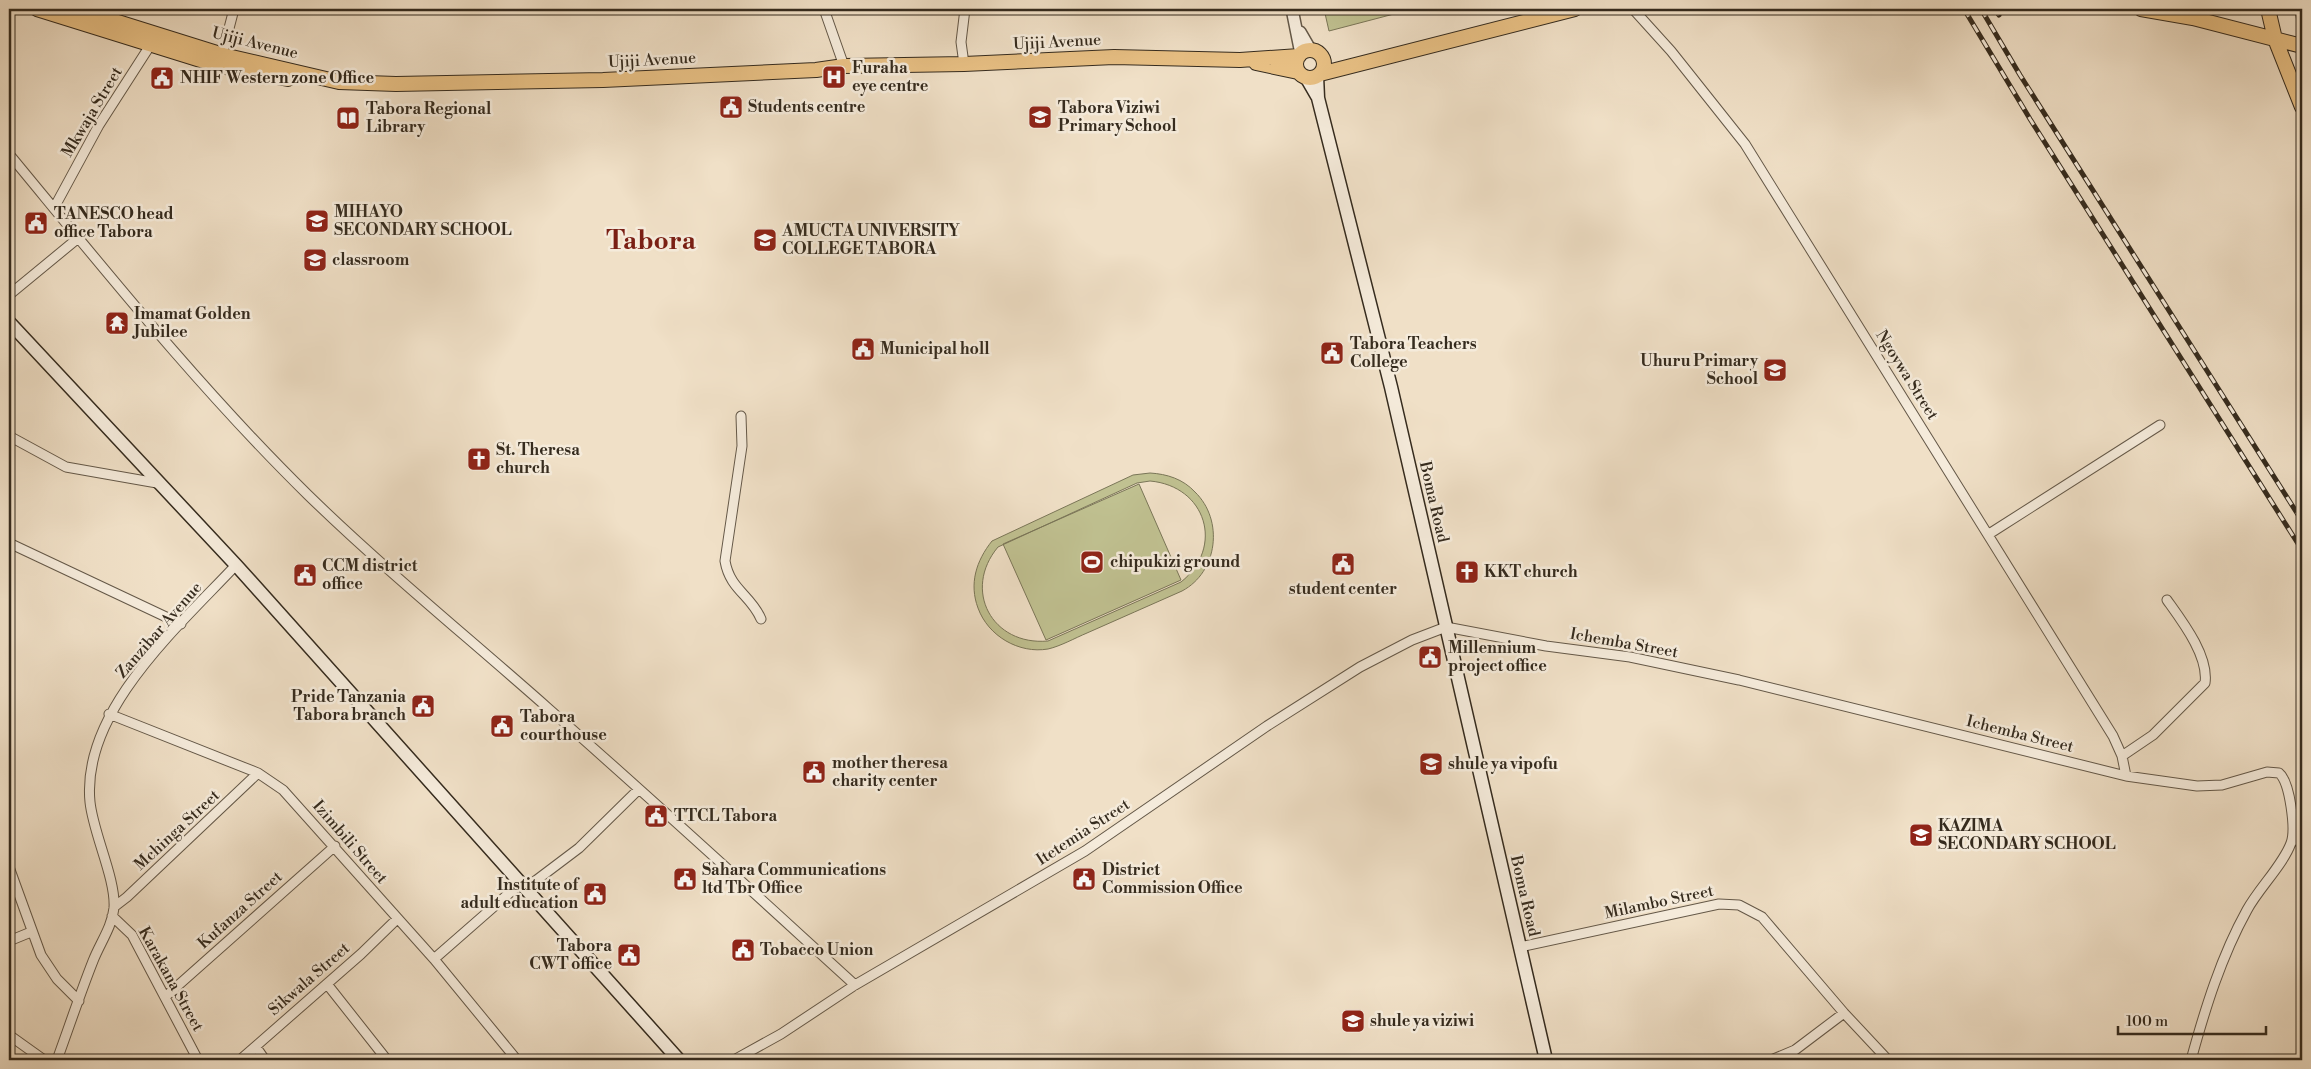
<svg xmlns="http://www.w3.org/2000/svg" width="2311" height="1069" font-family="'Libre Bodoni',serif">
	<rect width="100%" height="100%" fill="#f0e0c7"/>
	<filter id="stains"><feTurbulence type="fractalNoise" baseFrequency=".004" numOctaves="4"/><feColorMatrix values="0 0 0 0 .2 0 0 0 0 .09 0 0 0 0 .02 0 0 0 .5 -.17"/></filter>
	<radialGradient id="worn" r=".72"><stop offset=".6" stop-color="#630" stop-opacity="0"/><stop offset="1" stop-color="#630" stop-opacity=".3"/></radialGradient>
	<path fill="#c0c191" stroke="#7a7658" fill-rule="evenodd" d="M 1324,9 L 1413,9 L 1329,31 Z
		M 1150,473 C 1167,474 1183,479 1195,492 C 1224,520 1218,572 1182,591 C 1150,605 1119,619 1087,633 C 1075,638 1061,646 1048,649 C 1019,654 988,636 978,608 C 969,584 976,561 992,541 L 1133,475 ZM 1150,481 C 1206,486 1225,547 1181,582 L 1048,641 C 992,646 962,590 998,547 L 1137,483 Z
		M 1139,484 L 1181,580 L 1046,640 L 1003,544 Z"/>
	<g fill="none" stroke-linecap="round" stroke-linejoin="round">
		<g stroke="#645848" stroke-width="11">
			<path id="minor" d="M 824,9 L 844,66
				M 1633,9 L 1671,51 L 1745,144 L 2113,736 L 2122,756 L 2126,776
				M 2300,9 L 2302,22
				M 221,59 L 234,9
				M 964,64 L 961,42 L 965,9
				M 9,154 C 105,270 200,389 308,495 C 385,570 469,638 549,709 C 653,800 754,893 855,985
				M 54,208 L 99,125 L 153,41
				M 9,295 L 77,239
				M 741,416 L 742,446 L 725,561 C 730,590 751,595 761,619
				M 9,436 L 66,467 L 157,483
				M 1989,534 L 2160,425
				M 9,543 L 181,624
				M 109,714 L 258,773 L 283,790 L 434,959 L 517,1060
				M 2122,756 L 2153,735 L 2205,683 C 2209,656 2182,621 2167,600
				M 2293,833 L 2302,846
				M 9,867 L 41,955 L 57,979 L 79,1001
				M 526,888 L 579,848 L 639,789
				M 114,907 L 127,897 L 258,773
				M 112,916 L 132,935 L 198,1060
				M 9,941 L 31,932
				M 1520,947 L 1719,904 L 1739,905 L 1762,917 L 1844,1013 L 1888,1060
				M 434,959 L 522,882
				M 327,984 L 387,1060
				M 165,997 L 335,846
				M 9,1035 L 44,1060
				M 256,1047 L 265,1060
				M 57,1060 C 69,1027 80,994 93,961 C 100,943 112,927 114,908 C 116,879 93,833 90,802 C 81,711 179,626 236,565
				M 240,1060 L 361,954 L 397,919
				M 734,1060 L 781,1034 L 855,985 L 1085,851 L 1267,726 L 1360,667 L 1412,640 L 1446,627 L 1546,646 L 1630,657 L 1739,680 L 2126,776 L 2197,786 L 2222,785 L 2267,772 L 2279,773 C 2290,782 2296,830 2291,843 C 2283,865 2259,888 2247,910 C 2221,957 2205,1009 2191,1060
				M 1771,1060 L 1795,1050 L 1844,1013"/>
		</g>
		<g stroke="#645848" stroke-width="14">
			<path id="tertiary" d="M 1292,9 L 1301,54
				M 1300,32 L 1311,51"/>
		</g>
		<g stroke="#352b1e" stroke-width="15">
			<path id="secondary" d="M 1317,76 L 1318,98 L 1391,387 L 1546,1060
				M 1306,77 L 1317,96
				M 9,322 L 236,565 L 679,1060"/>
		</g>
		<g stroke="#352b1e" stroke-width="16">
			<path id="trunk" d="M 37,9 L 220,66 L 288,79
				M 76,9 L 223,55 L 339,82 L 396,84 L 603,80 L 816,70 L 844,66 L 964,64 L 1114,57 L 1240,60 L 1299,56
				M 2141,9 L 2193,18 L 2302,46
				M 2268,9 L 2275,39 L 2302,107
				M1296 64a14 14 0 1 1 28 0a14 14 0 1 1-28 0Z
				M 1256,63 L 1298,72
				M 1320,74 L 1575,9"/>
		</g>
		<use href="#minor" stroke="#f5ebdb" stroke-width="9"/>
		<use href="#tertiary" stroke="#f5ebdb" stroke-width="11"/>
		<use href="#secondary" stroke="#f5ebdb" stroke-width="12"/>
		<use href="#trunk" stroke="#e8c084" stroke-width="14"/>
		<g stroke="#352b1e" stroke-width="5">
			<path id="rail" d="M 1964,9 L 2030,119 L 2302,550
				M 1981,9 L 2020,75 L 2302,521
				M 1995,9 L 1999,15"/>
		</g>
		<use href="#rail" stroke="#f5ebdb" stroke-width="3" stroke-dasharray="9" stroke-linecap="butt"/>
	</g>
	<defs>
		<g id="hospital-square" transform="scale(1.25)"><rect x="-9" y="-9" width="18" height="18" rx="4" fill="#8f2418" stroke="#f5ebdb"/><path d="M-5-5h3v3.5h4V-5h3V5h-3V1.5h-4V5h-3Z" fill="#fff"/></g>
		<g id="civic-square" transform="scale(1.25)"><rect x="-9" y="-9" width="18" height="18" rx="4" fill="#8f2418" stroke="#f5ebdb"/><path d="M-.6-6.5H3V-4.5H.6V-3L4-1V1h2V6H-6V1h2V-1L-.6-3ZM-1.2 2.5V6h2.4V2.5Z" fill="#fff"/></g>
		<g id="school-square" transform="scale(1.25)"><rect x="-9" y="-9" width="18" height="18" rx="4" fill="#8f2418" stroke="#f5ebdb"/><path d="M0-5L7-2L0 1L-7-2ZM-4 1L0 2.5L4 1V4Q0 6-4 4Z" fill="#fff"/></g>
		<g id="library-square" transform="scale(1.25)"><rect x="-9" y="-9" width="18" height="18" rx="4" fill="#8f2418" stroke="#f5ebdb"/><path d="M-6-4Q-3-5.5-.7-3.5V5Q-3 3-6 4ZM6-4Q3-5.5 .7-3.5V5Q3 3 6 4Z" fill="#fff"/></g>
		<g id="temple-square" transform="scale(1.25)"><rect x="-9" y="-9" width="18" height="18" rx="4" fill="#8f2418" stroke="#f5ebdb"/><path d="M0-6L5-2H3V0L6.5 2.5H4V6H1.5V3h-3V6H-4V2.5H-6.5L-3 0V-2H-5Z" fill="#fff"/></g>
		<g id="church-square" transform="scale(1.25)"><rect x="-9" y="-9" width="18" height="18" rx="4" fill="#8f2418" stroke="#f5ebdb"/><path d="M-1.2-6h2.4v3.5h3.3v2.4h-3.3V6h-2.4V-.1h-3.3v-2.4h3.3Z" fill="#fff"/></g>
		<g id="stadium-square" transform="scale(1.25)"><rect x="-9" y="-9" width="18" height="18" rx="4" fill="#8f2418" stroke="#f5ebdb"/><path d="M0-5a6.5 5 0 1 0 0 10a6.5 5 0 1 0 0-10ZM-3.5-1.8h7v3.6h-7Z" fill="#fff"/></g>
	</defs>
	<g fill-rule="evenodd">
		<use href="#hospital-square" x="834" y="77"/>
		<use href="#civic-square" x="162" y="78"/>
		<use href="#civic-square" x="731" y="107"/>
		<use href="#school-square" x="1040" y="117"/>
		<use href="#library-square" x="348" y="118"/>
		<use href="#school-square" x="317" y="221"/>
		<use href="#civic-square" x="36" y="223"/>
		<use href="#school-square" x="765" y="240"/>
		<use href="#school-square" x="315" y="260"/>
		<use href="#temple-square" x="117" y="323"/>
		<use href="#civic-square" x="863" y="349"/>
		<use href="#civic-square" x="1332" y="353"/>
		<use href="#school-square" x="1775" y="370"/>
		<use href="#church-square" x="479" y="459"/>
		<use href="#stadium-square" x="1092" y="562"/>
		<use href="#civic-square" x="1343" y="564"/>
		<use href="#church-square" x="1467" y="572"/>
		<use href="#civic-square" x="305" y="575"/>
		<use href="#civic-square" x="1430" y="657"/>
		<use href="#civic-square" x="423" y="706"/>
		<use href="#civic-square" x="502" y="726"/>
		<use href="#school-square" x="1431" y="764"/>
		<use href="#civic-square" x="814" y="772"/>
		<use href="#civic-square" x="656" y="816"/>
		<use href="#school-square" x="1921" y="835"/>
		<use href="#civic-square" x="685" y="879"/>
		<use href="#civic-square" x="1084" y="879"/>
		<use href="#civic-square" x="595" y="894"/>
		<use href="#civic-square" x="743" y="950"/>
		<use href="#civic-square" x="629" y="955"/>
		<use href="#school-square" x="1353" y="1021"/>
	</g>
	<g text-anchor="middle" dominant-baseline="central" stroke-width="5" stroke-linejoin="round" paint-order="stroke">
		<g font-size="16" fill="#352b1e" stroke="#f5ebdb">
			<text transform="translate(1057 42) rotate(-3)">Ujiji Avenue</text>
			<text transform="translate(255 43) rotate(14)">Ujiji Avenue</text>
			<text transform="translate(652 60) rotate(-3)">Ujiji Avenue</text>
			<text transform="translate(92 112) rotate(-59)">Mkwaja Street</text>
			<text transform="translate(1907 375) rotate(58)">Ngoywa Street</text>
			<text transform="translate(1434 502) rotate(77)">Boma Road</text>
			<text transform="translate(159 630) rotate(-49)">Zanzibar Avenue</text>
			<text transform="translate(1624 643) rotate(10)">Ichemba Street</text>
			<text transform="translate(2020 734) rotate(14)">Ichemba Street</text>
			<text transform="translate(177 830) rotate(-43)">Mchinga Street</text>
			<text transform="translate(1083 832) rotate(-33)">Itetemia Street</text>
			<text transform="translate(350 842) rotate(49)">Izimbili Street</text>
			<text transform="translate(1525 896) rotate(77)">Boma Road</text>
			<text transform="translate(1659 902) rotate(-12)">Milambo Street</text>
			<text transform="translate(240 910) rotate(-42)">Kufanza Street</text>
			<text transform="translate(171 979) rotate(61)">Karakana Street</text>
			<text transform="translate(309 979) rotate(-41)">Sikwala Street</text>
		</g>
		<g font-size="16" font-weight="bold" fill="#352b1e" stroke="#f5ebdb" text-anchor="start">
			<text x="852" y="68">Furaha<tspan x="852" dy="18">eye centre</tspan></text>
			<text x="180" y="78">NHIF Western zone Office</text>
			<text x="748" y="107">Students centre</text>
			<text x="1058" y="108">Tabora Viziwi<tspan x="1058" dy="18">Primary School</tspan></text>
			<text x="366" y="109">Tabora Regional<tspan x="366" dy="18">Library</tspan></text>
			<text x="334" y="212">MIHAYO<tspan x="334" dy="18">SECONDARY SCHOOL</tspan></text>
			<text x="54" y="214">TANESCO head<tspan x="54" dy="18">office Tabora</tspan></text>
			<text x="782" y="231">AMUCTA UNIVERSITY<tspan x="782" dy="18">COLLEGE TABORA</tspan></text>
			<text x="332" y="260">classroom</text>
			<text x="134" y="314">Imamat Golden<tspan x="134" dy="18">Jubilee</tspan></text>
			<text x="1350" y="344">Tabora Teachers<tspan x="1350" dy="18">College</tspan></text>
			<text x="880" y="349">Municipal holl</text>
			<text x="1758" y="361" text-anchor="end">Uhuru Primary<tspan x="1758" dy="18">School</tspan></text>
			<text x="496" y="450">St. Theresa<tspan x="496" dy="18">church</tspan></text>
			<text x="1110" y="562">chipukizi ground</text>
			<text x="322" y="566">CCM district<tspan x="322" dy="18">office</tspan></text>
			<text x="1484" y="572">KKT church</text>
			<text x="1343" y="589" text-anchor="middle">student center</text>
			<text x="1448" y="648">Millennium<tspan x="1448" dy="18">project office</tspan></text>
			<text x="406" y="697" text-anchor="end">Pride Tanzania<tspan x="406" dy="18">Tabora branch</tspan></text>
			<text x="520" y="717">Tabora<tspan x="520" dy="18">courthouse</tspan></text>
			<text x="832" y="763">mother theresa<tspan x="832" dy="18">charity center</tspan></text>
			<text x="1448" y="764">shule ya vipofu</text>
			<text x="674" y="816">TTCL Tabora</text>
			<text x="1938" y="826">KAZIMA<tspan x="1938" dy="18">SECONDARY SCHOOL</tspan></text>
			<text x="702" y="870">Sahara Communications<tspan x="702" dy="18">ltd Tbr Office</tspan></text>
			<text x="1102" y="870">District<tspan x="1102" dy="18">Commission Office</tspan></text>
			<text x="578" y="885" text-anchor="end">Institute of<tspan x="578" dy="18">adult education</tspan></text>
			<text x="612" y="946" text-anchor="end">Tabora<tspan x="612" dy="18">CWT office</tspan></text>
			<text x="760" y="950">Tobacco Union</text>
			<text x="1370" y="1021">shule ya viziwi</text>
		</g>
		<g font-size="26" font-weight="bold" fill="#7a1f14" stroke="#f5ebdb">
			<text x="651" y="241">Tabora</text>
		</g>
	</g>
	<rect width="2311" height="1069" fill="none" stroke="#f0e0c7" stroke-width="30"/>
	<rect x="10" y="10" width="2291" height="1049" fill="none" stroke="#352b1e" stroke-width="2.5"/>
	<rect x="15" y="15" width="2281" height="1039" fill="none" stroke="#352b1e"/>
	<path d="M2118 1026v8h148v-8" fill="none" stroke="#352b1e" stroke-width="2.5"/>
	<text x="2126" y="1026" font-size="15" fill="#352b1e" stroke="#f5ebdb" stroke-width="4" paint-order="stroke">100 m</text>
	<rect width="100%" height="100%" filter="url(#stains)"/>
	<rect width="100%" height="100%" fill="url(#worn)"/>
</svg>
